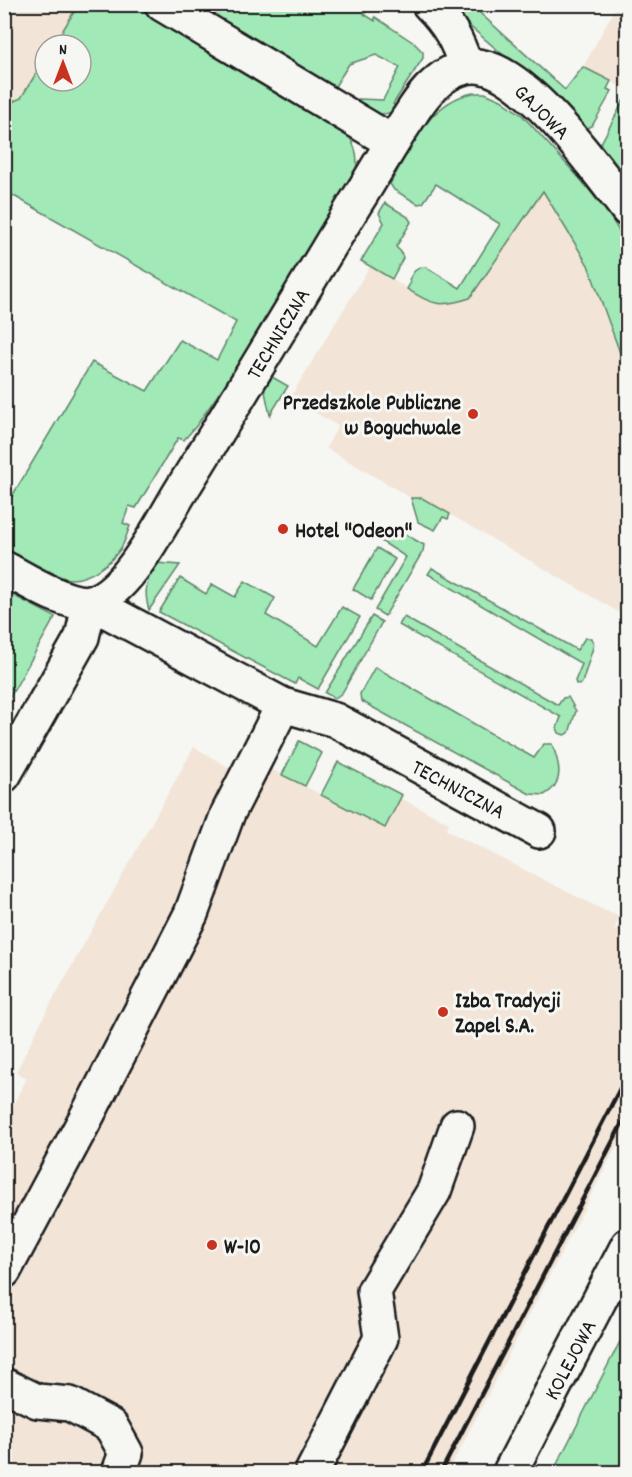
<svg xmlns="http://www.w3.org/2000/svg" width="632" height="1477" font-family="Dekko,sans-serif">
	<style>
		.built { fill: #f2e5d7 }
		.green { fill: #a1e9b6; stroke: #5e8269; stroke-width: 1.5 }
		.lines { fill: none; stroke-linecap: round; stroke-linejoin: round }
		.minor-casing { stroke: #1c1c1c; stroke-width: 38 }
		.minor { stroke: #f6f6f2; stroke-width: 33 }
		.rail { stroke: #1c1c1c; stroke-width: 4.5 }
		.poi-dot { fill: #c8321e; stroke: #f6f6f2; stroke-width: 2 }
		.labels { text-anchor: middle; stroke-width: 6; stroke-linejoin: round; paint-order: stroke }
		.street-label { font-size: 22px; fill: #1c1c1c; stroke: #f6f6f2 }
		.poi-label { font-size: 22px; font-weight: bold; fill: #1c1c1c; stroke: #f6f6f2; text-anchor: start }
	</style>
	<rect width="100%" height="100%" fill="#f6f6f2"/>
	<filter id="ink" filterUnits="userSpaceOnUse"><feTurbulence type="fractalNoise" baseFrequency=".0167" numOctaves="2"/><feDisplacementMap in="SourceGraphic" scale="12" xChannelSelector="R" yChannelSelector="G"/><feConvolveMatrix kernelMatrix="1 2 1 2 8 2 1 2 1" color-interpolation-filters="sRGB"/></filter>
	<g filter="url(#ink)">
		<g class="built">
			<path d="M4,5H78L54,45H45V59L21,98L5,106Z"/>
			<path d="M617,5H627V90L583,67Z"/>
			<path d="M543,191L588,265L627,372V617L422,498H411L326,448L338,426L290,398L370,266L431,303L470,299Z"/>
			<path d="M194,747L235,771L246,756L384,827L400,798L449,823L446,830L595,906L620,917L613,931L627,920V1126L448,1472H5L4,1122L27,1078L16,1072L45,1014Z"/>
		</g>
		<g class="green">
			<path d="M78,5H133L346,130C357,149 359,157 355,179L269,321L197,425L184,440L178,438L136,508L129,506L123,523L130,526C127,533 125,542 121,548C111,563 90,579 71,579C63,579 56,575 49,571L44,578L5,557V508L92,362L147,391L180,340L217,360L236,322L5,191L4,106L21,98L45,59V81H81V45H54Z"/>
			<path d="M176,5H354L366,12L364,14L375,21V17L414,43L423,52V58L393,104L399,108C384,119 370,113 354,107L358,99L383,100L400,67L376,55L349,64L329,96Z"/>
			<path d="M445,5H471L565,90L583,67L611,81L607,89L612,91L592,126L584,129L530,78Z"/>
			<path d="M473,93H485L501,100L522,115L581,180L608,213L627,244V372L588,265L543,191L470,298C439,308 434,305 407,289L411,282L409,280C413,272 416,267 426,267L460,288L500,224L436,184L423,203L418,204L394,190L390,184C411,148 428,102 473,93Z"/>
			<path d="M627,94V189L599,147Z"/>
			<path d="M385,203L408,217L411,222L396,247L401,252L403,258L392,279L361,261L384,223L379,213Z"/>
			<path d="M265,373L288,386L270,415L262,378Z"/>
			<path d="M411,498H422L450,514L448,519L443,517L435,530L418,522Z"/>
			<path d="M394,528L424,545L423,551L385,616L375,610L406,557L381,541L388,530Z"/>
			<path d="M377,548L395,559L371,600L353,589Z"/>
			<path d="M156,563L180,565L149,610C143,591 147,579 156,563Z"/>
			<path d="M432,568L577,650L585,638H591L594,644L582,683L579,685L576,684L575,681L582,664L428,574Z"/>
			<path d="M180,578L206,594L212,584L235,597L245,581L275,598L266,615L318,646L342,607L360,617L318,689L298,678L295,684L159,612Z"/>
			<path d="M5,591L55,617L5,706Z"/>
			<path d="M372,616L382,622L342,693L335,698L325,693Z"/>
			<path d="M404,617L558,705L563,698L568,697L576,711L569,733L564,735L559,733L557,728L561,717L399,625Z"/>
			<path d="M375,667L534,758L544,744H552C559,762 566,783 544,795L530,794L361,701L360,694Z"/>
			<path d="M299,741L322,753L305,786L282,775Z"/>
			<path d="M338,762L402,795L385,828L321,795Z"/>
			<path d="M627,1328V1472H553Z"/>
		</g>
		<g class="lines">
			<g class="minor-casing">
				<g id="minor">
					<path d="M162,4L392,142"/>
					<path d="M429,4C449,24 457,40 466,66"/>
					<path d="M4,568C25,579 68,607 91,602C126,594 161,524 179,494C239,398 297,300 355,204C373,176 389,147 407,120C415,108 423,94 434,85C446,73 465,63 483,67C531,77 597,170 628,210"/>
					<path d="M90,602L283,705L335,720L539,831"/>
					<path d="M4,775L82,637L90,602"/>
					<path d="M4,1271L88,1114L191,914L228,813L283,705"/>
					<path d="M4,1385L37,1401L70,1404L111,1426L126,1453L119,1472"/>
					<path d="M312,1472L381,1338L374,1291L434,1191L457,1126"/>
					<path d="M510,1472L628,1245"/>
				</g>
			</g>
			<use href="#minor" class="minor"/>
			<g class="rail">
				<path d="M422,1472L628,1073"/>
				<path d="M441,1472L628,1112"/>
			</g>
		</g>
	</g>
	<g class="poi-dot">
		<circle cx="473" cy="414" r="6"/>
		<circle cx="283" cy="529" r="6"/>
		<circle cx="443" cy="1012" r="6"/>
		<circle cx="212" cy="1245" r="6"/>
	</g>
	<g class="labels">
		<g class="street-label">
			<text transform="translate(543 111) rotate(45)" y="8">GAJOWA</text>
			<text transform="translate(277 333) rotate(-59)" y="8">TECHNICZNA</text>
			<text transform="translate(459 788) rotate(28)" y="8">TECHNICZNA</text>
			<text transform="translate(569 1359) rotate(-62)" y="8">KOLEJOWA</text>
		</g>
		<g class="poi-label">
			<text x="461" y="409" text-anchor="end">Przedszkole Publiczne<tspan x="461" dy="25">w Boguchwale</tspan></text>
			<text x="295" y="537">Hotel "Odeon"</text>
			<text x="455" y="1007">Izba Tradycji<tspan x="455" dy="25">Zapel S.A.</tspan></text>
			<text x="224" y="1253">W-10</text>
		</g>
	</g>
	<rect width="632" height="1477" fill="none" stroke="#f6f6f2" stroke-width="24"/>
	<rect x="12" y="12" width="608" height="1453" fill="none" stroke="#1c1c1c" stroke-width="2" filter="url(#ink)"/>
	<g transform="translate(63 63)"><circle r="28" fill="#f6f6f2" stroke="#9f9f9c" stroke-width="1.5"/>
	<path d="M0-4.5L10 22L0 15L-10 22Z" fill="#c8321e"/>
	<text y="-9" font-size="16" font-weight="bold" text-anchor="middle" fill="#1c1c1c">N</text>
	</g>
</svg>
